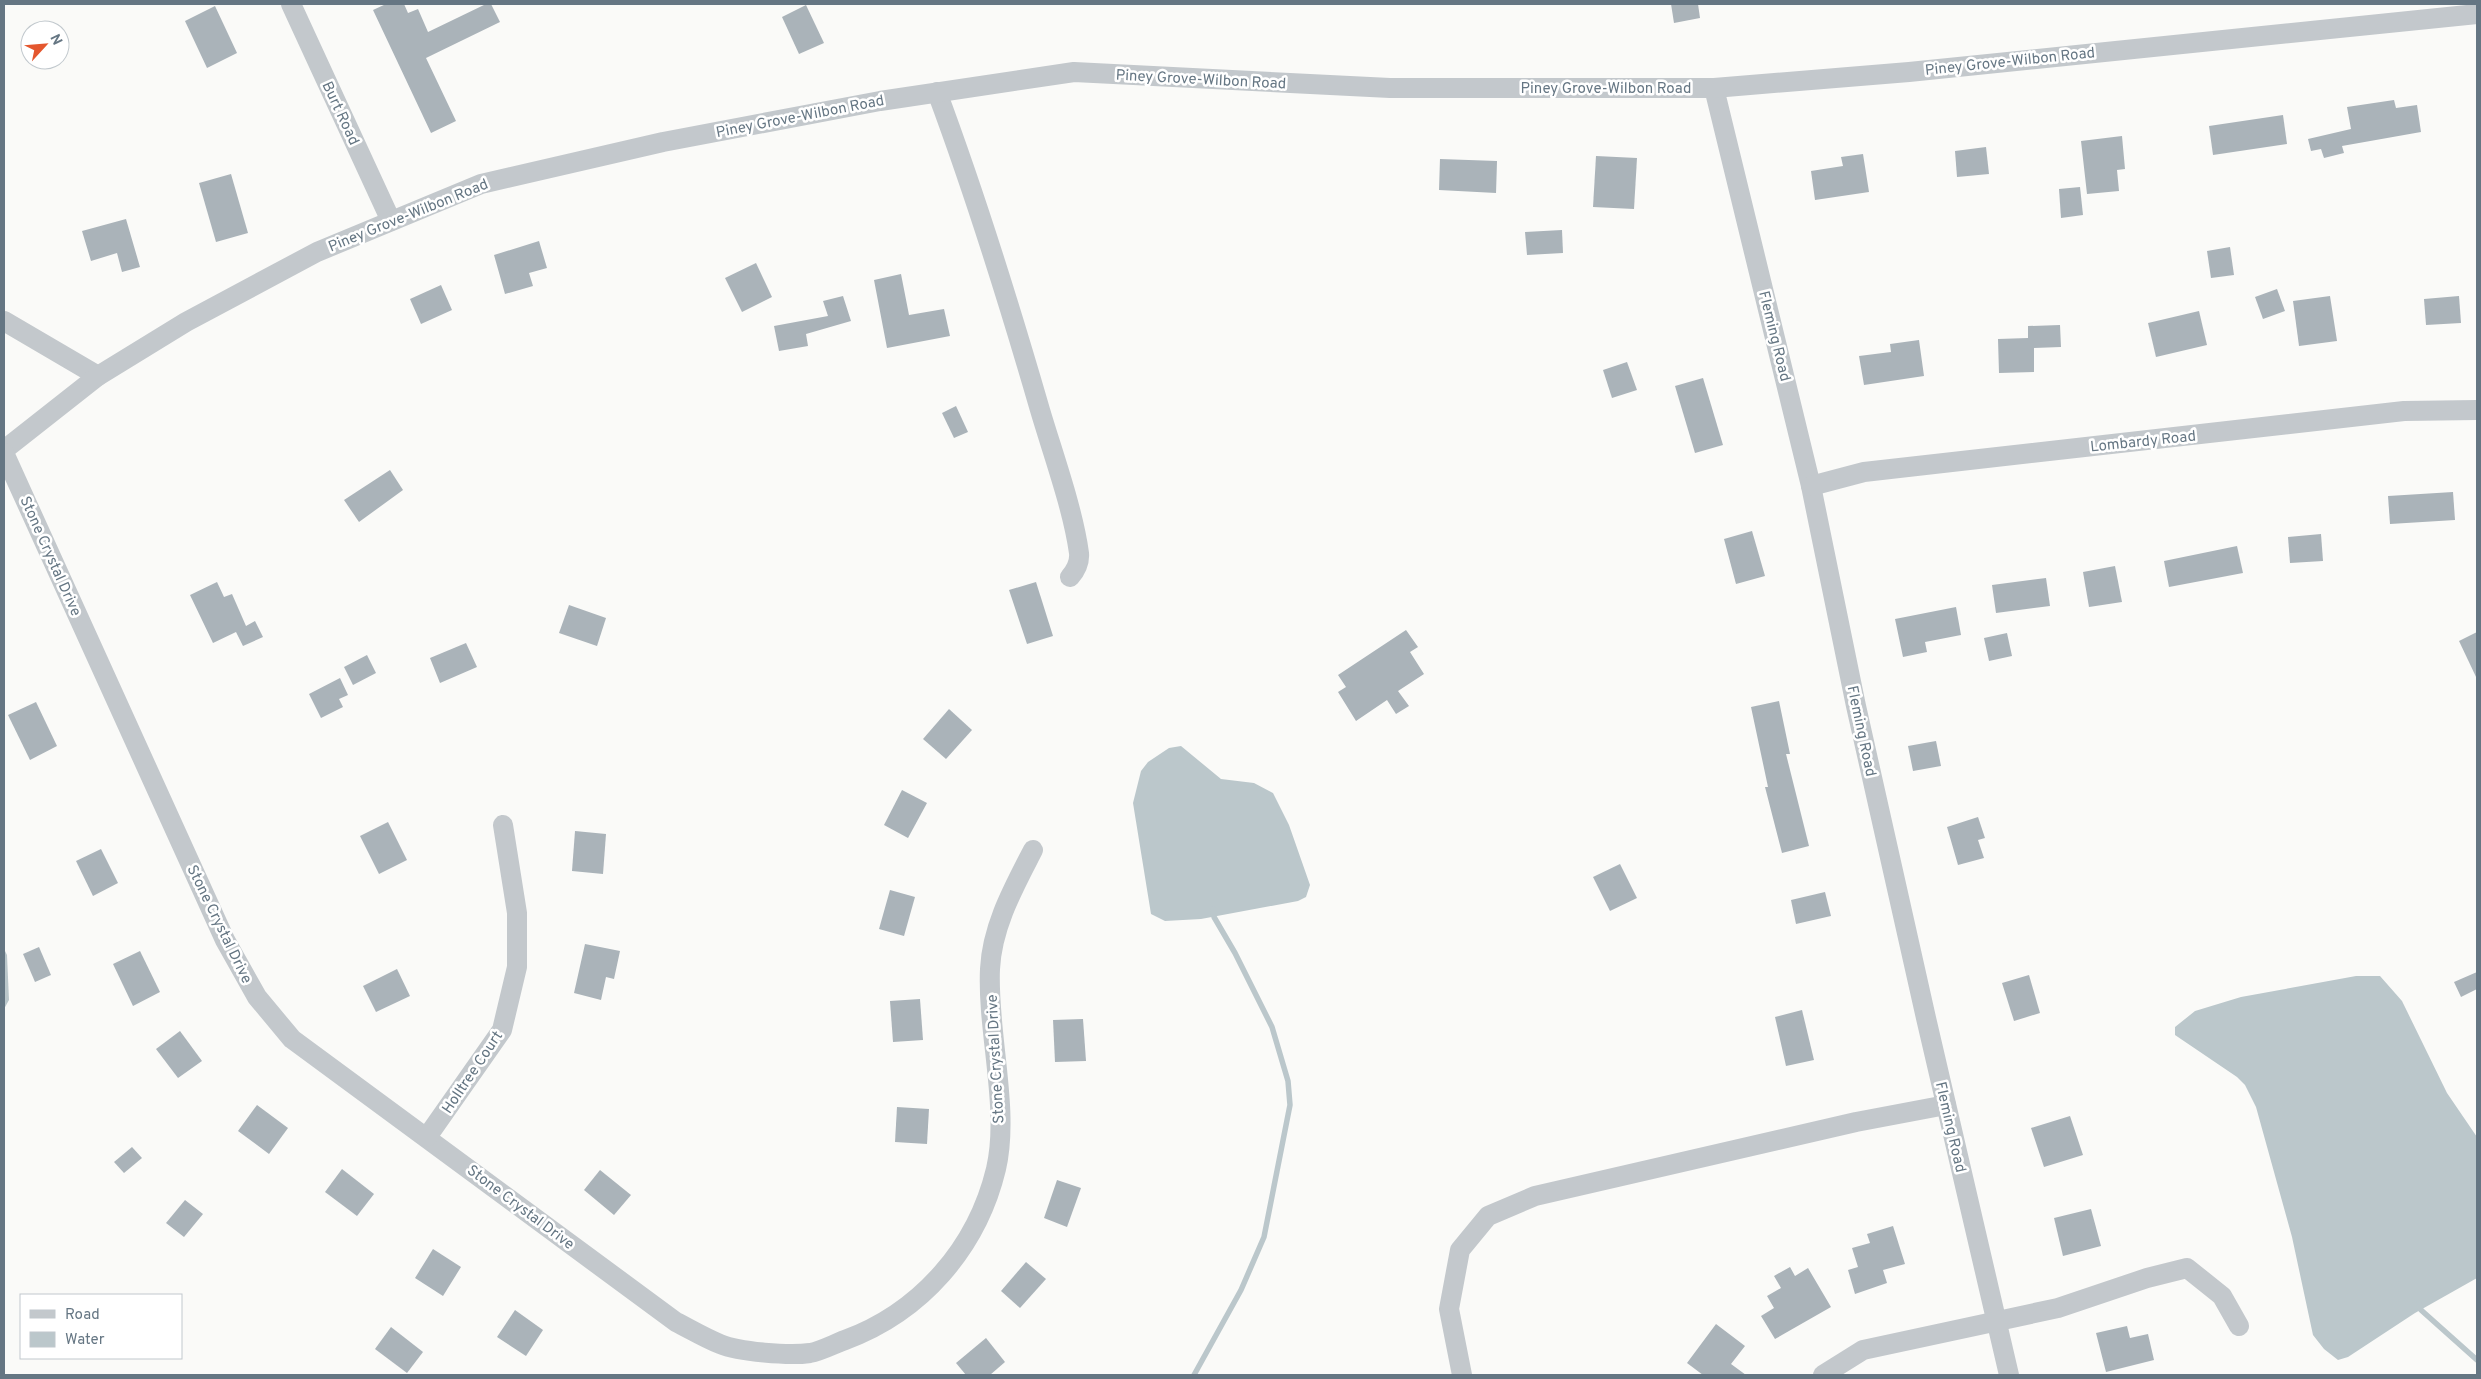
<svg xmlns="http://www.w3.org/2000/svg" width="2481" height="1379" font-family="Overpass,sans-serif">
	<style>
		.water { fill: #bbc7cb }
		.lines { fill: none; stroke-linecap: round; stroke-linejoin: round }
		.stream { stroke: #bbc7cb; stroke-width: 5.5 }
		.building { fill: #aab3b9 }
		.minor { stroke: #c3c8cc; stroke-width: 20 }
		.labels { text-anchor: middle; stroke-width: 5; stroke-linejoin: round; paint-order: stroke }
		.street-label { font-size: 15px; fill: #657683; stroke: #fff }
	</style>
	<rect width="100%" height="100%" fill="#fafaf8"/>
	<g class="water">
		<path d="M1181,746L1221,779L1254,783L1273,793L1289,825L1310,885L1306,897L1298,901L1201,919L1165,921L1151,914L1133,803L1141,771L1148,762L1169,748Z"/>
		<path d="M4,949L7,955L9,1000L4,1009Z"/>
		<path d="M2356,976H2380L2402,1001L2447,1093L2477,1137V1278L2415,1313L2348,1357L2338,1360L2324,1349L2313,1335L2292,1237L2256,1107L2245,1085L2237,1077L2175,1035V1027L2195,1011L2241,997Z"/>
	</g>
	<g class="lines">
		<g class="stream">
			<path d="M2419,1303L2421,1310L2477,1360"/>
			<path d="M1194,1375L1241,1290L1264,1237L1290,1105L1288,1081L1272,1027L1235,953L1214,917L1213,909"/>
		</g>
	</g>
	<g class="building">
		<path d="M386,4H404L408,13L418,9L428,32L486,4H491L500,22L426,58L456,121L431,133L373,10Z"/>
		<path d="M1671,4H1698L1700,18L1674,23Z"/>
		<path d="M806,5L824,43L799,54L782,17Z"/>
		<path d="M215,6L237,53L207,68L185,21Z"/>
		<path d="M2394,100L2396,108L2417,105L2421,132L2342,146L2344,153L2324,158L2321,149L2311,151L2308,139L2351,129L2347,107Z"/>
		<path d="M2283,115L2287,144L2213,155L2209,126Z"/>
		<path d="M2122,136L2125,169L2117,170L2119,191L2087,194L2081,141Z"/>
		<path d="M1986,147L1989,174L1957,177L1955,151Z"/>
		<path d="M1863,154L1869,192L1815,200L1811,171L1843,166L1841,157Z"/>
		<path d="M1596,156L1637,158L1634,209L1593,207Z"/>
		<path d="M1440,159L1497,161L1496,193L1439,190Z"/>
		<path d="M231,174L248,233L216,242L199,183Z"/>
		<path d="M2080,187L2083,215L2061,218L2059,189Z"/>
		<path d="M126,219L140,267L122,272L117,253L91,261L82,231Z"/>
		<path d="M1562,230L1563,253L1527,255L1525,232Z"/>
		<path d="M539,241L547,268L529,273L533,286L505,294L494,255Z"/>
		<path d="M2230,247L2234,275L2211,278L2207,251Z"/>
		<path d="M756,263L772,297L742,312L725,278Z"/>
		<path d="M901,274L909,315L944,309L950,336L887,348L874,280Z"/>
		<path d="M441,285L452,310L421,324L410,299Z"/>
		<path d="M2277,289L2285,311L2263,319L2255,297Z"/>
		<path d="M843,296L851,321L806,334L808,346L779,351L774,326L828,316L823,301Z"/>
		<path d="M2330,296L2337,341L2299,346L2293,301Z"/>
		<path d="M2459,296L2461,323L2426,325L2424,299Z"/>
		<path d="M2199,311L2207,345L2156,357L2148,323Z"/>
		<path d="M2060,325L2061,347L2034,348V372L1999,373L1998,339L2028,338V326Z"/>
		<path d="M1919,340L1924,376L1864,385L1859,356L1891,352L1890,344Z"/>
		<path d="M1627,362L1637,390L1612,398L1603,370Z"/>
		<path d="M1703,378L1723,445L1695,453L1675,386Z"/>
		<path d="M956,406L968,432L954,438L942,413Z"/>
		<path d="M390,470L403,490L359,522L344,500Z"/>
		<path d="M2453,492L2455,520L2390,524L2388,496Z"/>
		<path d="M1752,531L1765,576L1736,584L1724,539Z"/>
		<path d="M2321,534L2323,561L2290,563L2288,537Z"/>
		<path d="M2237,546L2243,573L2169,587L2164,561Z"/>
		<path d="M2115,566L2122,602L2089,607L2083,572Z"/>
		<path d="M2046,578L2050,606L1996,613L1992,585Z"/>
		<path d="M217,582L224,597L232,594L246,626L255,621L263,637L243,646L236,632L213,643L190,595Z"/>
		<path d="M1036,582L1053,636L1027,644L1009,590Z"/>
		<path d="M569,605L606,618L597,646L559,633Z"/>
		<path d="M1956,607L1961,635L1925,642L1927,652L1903,657L1895,619Z"/>
		<path d="M1406,630L1418,647L1410,652L1424,674L1398,691L1409,706L1396,714L1387,700L1356,721L1338,692L1346,687L1338,675Z"/>
		<path d="M2477,632V679L2459,641Z"/>
		<path d="M2007,633L2012,656L1989,661L1984,638Z"/>
		<path d="M466,643L477,667L440,683L430,658Z"/>
		<path d="M367,655L376,673L353,685L344,667Z"/>
		<path d="M340,678L348,695L339,699L343,707L321,718L309,694Z"/>
		<path d="M1779,701L1790,754H1786L1809,846L1782,853L1765,787H1768L1751,707Z"/>
		<path d="M36,702L57,746L30,760L8,715Z"/>
		<path d="M949,709L972,730L946,759L923,739Z"/>
		<path d="M1936,741L1941,766L1913,771L1908,746Z"/>
		<path d="M902,790L927,803L908,838L884,825Z"/>
		<path d="M1978,817L1985,838L1978,840L1984,858L1958,865L1947,827Z"/>
		<path d="M388,822L407,860L379,874L360,836Z"/>
		<path d="M575,831L606,834L603,874L572,871Z"/>
		<path d="M101,849L118,883L93,896L76,861Z"/>
		<path d="M1620,864L1637,898L1610,911L1593,877Z"/>
		<path d="M890,890L915,897L904,936L879,929Z"/>
		<path d="M1825,892L1831,916L1796,924L1791,900Z"/>
		<path d="M585,944L620,951L614,979L606,977L601,1000L574,993Z"/>
		<path d="M39,947L51,975L35,982L23,954Z"/>
		<path d="M140,951L160,992L133,1006L113,964Z"/>
		<path d="M397,969L410,996L376,1012L363,986Z"/>
		<path d="M2477,972V989L2461,997L2454,982Z"/>
		<path d="M2029,975L2040,1013L2014,1021L2002,983Z"/>
		<path d="M920,999L923,1040L893,1042L890,1001Z"/>
		<path d="M1802,1010L1814,1060L1786,1066L1775,1017Z"/>
		<path d="M1083,1019L1086,1061L1055,1062L1053,1020Z"/>
		<path d="M180,1031L202,1061L178,1078L156,1049Z"/>
		<path d="M257,1105L288,1128L269,1154L238,1131Z"/>
		<path d="M897,1107L929,1109L927,1144L895,1142Z"/>
		<path d="M2070,1116L2083,1155L2044,1167L2031,1128Z"/>
		<path d="M132,1147L142,1158L124,1173L114,1162Z"/>
		<path d="M342,1169L374,1194L357,1216L325,1192Z"/>
		<path d="M600,1170L631,1195L614,1215L584,1190Z"/>
		<path d="M1057,1180L1081,1188L1067,1227L1044,1218Z"/>
		<path d="M185,1200L203,1214L184,1237L166,1223Z"/>
		<path d="M2091,1209L2101,1246L2063,1256L2054,1218Z"/>
		<path d="M1893,1226L1905,1264L1883,1270L1887,1283L1855,1294L1848,1270L1858,1267L1852,1248L1870,1243L1867,1234Z"/>
		<path d="M433,1249L461,1267L443,1296L415,1278Z"/>
		<path d="M1026,1262L1046,1279L1020,1308L1001,1291Z"/>
		<path d="M1790,1267L1795,1276L1808,1268L1831,1307L1775,1339L1761,1316L1774,1308L1767,1296L1781,1288L1774,1276Z"/>
		<path d="M515,1310L543,1330L526,1356L497,1337Z"/>
		<path d="M1716,1324L1745,1346L1731,1364L1746,1375H1703L1687,1363Z"/>
		<path d="M2127,1326L2130,1338L2148,1334L2154,1360L2106,1372L2096,1333Z"/>
		<path d="M391,1327L423,1352L407,1373L375,1349Z"/>
		<path d="M986,1338L1005,1362L990,1375H966L956,1363Z"/>
	</g>
	<g class="lines">
		<g class="minor">
			<path d="M291,4L391,221"/>
			<path d="M1714,88L1811,486L1856,706L1926,1018L2009,1375"/>
			<path d="M937,92C976,197 1009,303 1040,410C1053,454 1073,509 1079,553C1080,563 1076,570 1070,577"/>
			<path d="M4,321L98,376"/>
			<path d="M4,450L98,376L186,322L317,252L481,184L663,142L880,101L1074,72L1390,88H1714L1909,72L2477,14"/>
			<path d="M4,453L225,940L257,997L292,1039L676,1322C690,1329 705,1338 720,1344C739,1352 789,1356 810,1353C821,1351 834,1344 845,1340C921,1312 977,1248 996,1169C1010,1109 987,1032 990,969C992,926 1014,887 1033,850"/>
			<path d="M1811,486L1864,472L2404,411L2477,410"/>
			<path d="M427,1137L502,1030L517,967V913L503,825"/>
			<path d="M1462,1375L1449,1309L1460,1250L1488,1216L1535,1196L1856,1122L1946,1105"/>
			<path d="M1823,1375L1863,1350L2058,1308L2147,1278L2187,1268L2222,1296L2239,1326"/>
		</g>
	</g>
	<g class="labels">
		<g class="street-label">
			<text transform="translate(2010 61) rotate(-6)" y="5">Piney Grove-Wilbon Road</text>
			<text transform="translate(1201 79) rotate(3)" y="5">Piney Grove-Wilbon Road</text>
			<text x="1606" y="93">Piney Grove-Wilbon Road</text>
			<text transform="translate(341 113) rotate(65)" y="5">Burt Road</text>
			<text transform="translate(800 116) rotate(-11)" y="5">Piney Grove-Wilbon Road</text>
			<text transform="translate(408 215) rotate(-22)" y="5">Piney Grove-Wilbon Road</text>
			<text transform="translate(1775 336) rotate(76)" y="5">Fleming Road</text>
			<text transform="translate(2143 441) rotate(-6)" y="5">Lombardy Road</text>
			<text transform="translate(51 556) rotate(66)" y="5">Stone Crystal Drive</text>
			<text transform="translate(1862 731) rotate(78)" y="5">Fleming Road</text>
			<text transform="translate(220 924) rotate(64)" y="5">Stone Crystal Drive</text>
			<text transform="translate(995 1059) rotate(-93)" y="5">Stone Crystal Drive</text>
			<text transform="translate(472 1072) rotate(-56)" y="5">Holltree Court</text>
			<text transform="translate(1951 1127) rotate(77)" y="5">Fleming Road</text>
			<text transform="translate(521 1207) rotate(37)" y="5">Stone Crystal Drive</text>
		</g>
	</g>
	<rect width="2481" height="1379" fill="none" stroke="#657683" stroke-width="10"/>
	<rect x="20" y="1294" width="162" height="65" fill="#ffffff" stroke="#c1c8cd"/>
	<rect x="30" y="1310" width="25" height="8" fill="#c3c8cc" stroke="#c1c8cd"/>
	<text x="65" y="1319" font-size="15" fill="#657683">Road</text>
	<rect x="30" y="1332" width="25" height="15" fill="#bbc7cb" stroke="#c1c8cd"/>
	<text x="65" y="1344" font-size="15" fill="#657683">Water</text>
	<g transform="translate(45 45) rotate(64)"><circle r="24" fill="#ffffff" stroke="#c1c8cd"/>
	<path d="M0-4L9 19L0 12L-9 19Z" fill="#e4572e"/>
	<text y="-8" font-size="14" font-weight="bold" text-anchor="middle" fill="#657683">N</text>
	</g>
</svg>
